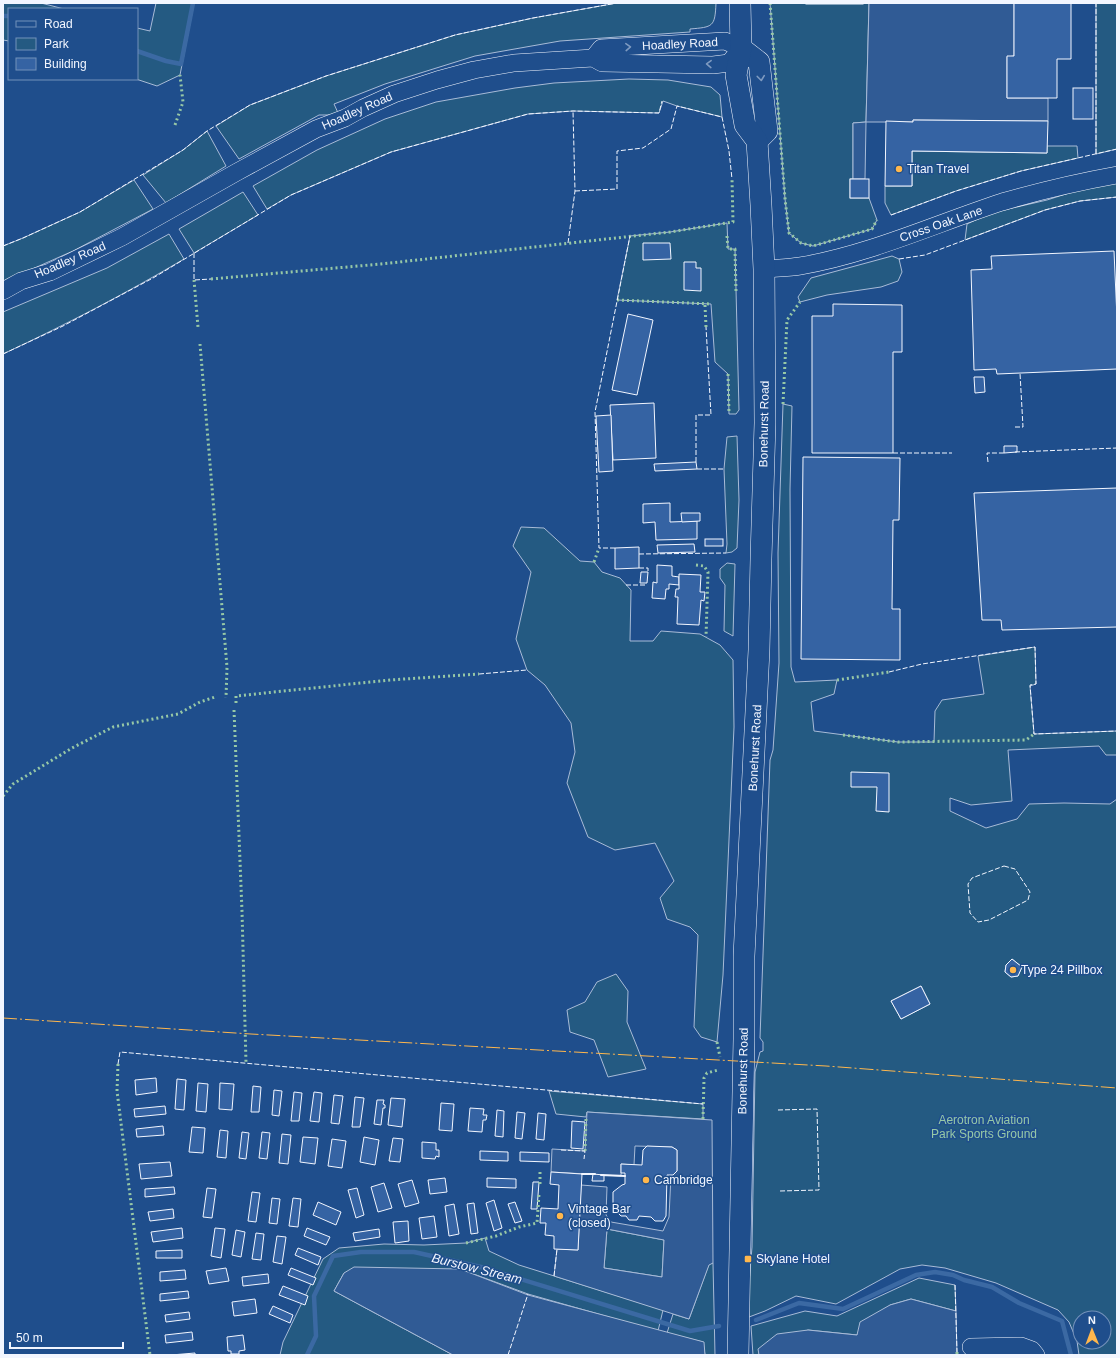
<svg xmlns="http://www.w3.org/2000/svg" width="1120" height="1358" font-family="Helvetica,sans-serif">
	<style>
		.green { fill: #245a82; stroke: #a8bbd7; fill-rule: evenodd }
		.parking { fill: #305b95; stroke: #a8bbd7; fill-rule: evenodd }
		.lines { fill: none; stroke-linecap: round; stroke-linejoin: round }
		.stream { stroke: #3b69a3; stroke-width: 4.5 }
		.building { fill: #3563a3; stroke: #f2f6ff }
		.minor-casing { stroke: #f2f6ff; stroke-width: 18 }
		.major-casing { stroke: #f2f6ff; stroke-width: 22 }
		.minor { stroke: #1f4e8c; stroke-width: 17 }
		.major { stroke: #1f4e8c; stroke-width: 21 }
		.hedge { stroke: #97c8a6; stroke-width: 3; stroke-dasharray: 2 3; stroke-linecap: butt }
		.fence { stroke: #f2f6ff; stroke-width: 1; stroke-dasharray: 5 2; stroke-linecap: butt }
		.wall { stroke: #f2f6ff; stroke-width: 2 }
		.power { stroke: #ffb74d; stroke-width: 1; stroke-dasharray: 14 3 2 3; stroke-linecap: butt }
		.oneway { stroke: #7e9ac0 }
		.poi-dot { fill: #ffb74d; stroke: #1f4e8c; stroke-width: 1.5 }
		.labels { text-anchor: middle; stroke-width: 3; stroke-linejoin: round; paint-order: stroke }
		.street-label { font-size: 12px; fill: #f2f6ff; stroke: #1f4e8c }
		.poi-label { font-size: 12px; fill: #f2f6ff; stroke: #1f4e8c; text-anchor: start }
		.park-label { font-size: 12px; fill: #97c8a6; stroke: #1f4e8c }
		.water-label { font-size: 13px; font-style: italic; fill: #f2f6ff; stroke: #1f4e8c }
	</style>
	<rect width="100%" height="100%" fill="#1f4e8c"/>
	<g class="green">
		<path d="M3,3H41L64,9H9V41L3,40Z"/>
		<path d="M156,3H194L180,75L157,86L136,79L137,28L150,31Z"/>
		<path d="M617,3H716C715,27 713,27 690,29V32L560,41L475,56L385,84L334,104L339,115H319L239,159L216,126L250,105L326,76L455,35L533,18Z"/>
		<path d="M770,3H869L866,122L853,123V179H850V198H869L877,220L872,229L813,246L801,243L789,233L785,199Z"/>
		<path d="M1096,3H1117V149L1096,154Z"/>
		<path d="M629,79L668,80L711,87L720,95L722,117L677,106L663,101L659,113L573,111L528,114L391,152L291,195L267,209L253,186L317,150L385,119L436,102L515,88L554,83Z"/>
		<path d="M207,131L226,166L166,203L143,175L183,150Z"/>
		<path d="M1047,146H1077L1078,158L1021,171L956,191L891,215L885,203V186H912V151L1047,153Z"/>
		<path d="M134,180L153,209L73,251L3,282V246L23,238L80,212Z"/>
		<path d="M1117,181V197L1080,201L1045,210L965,240L967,224L991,213L1047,200L1091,186Z"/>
		<path d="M243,192L258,215L194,253L179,229Z"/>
		<path d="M727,223L728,249H735L739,410L736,414H729L728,374L715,362L711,304L617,300L630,236L670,232Z"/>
		<path d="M169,234L184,259C125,294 65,325 3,354V312L107,268Z"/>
		<path d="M892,256L899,259L902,272L898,281L881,287L827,295L800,302L798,297L811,278Z"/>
		<path d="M783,404L792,406L790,489L791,667L795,682L837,680L834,694L811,702L814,731L898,742H934L935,711L942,700L984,694L978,656L1035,647L1036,684L1030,686L1034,734L1117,731V755H1106L1099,746L1008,750L1012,801L971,805L950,798V811L986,828L1017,819L1029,804L1064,803L1110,804L1117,799V1355H1079L1077,1341L1069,1322L1058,1310L996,1283L945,1268L922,1265L900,1269L836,1304L796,1296L765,1311L749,1317L748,1295L752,1247L755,1072L760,1052L763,1051V1042L760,1038L770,760L773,750L779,663L778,553ZM1012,959L1022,967L1018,976L1011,977L1005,972L1006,965ZM921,986L930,1004L901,1019L891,1001ZM1080,1318H1104V1342H1080Z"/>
		<path d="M737,436L739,500L737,548L732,552L726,553L727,544L724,469L727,437Z"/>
		<path d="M521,527L544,528L580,561L594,562L602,572L620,578L631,590L630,641H653L661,631L700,634L720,645L733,660L734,727L723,975L717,1042L701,1037L694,1027L698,935L690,927L667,919L660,898L674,881L655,843L615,850L588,837L567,783L575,752L571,723L545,685L527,670L516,639L531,572L513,546Z"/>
		<path d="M727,563L735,564L733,636L724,631L725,585L720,578V569Z"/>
		<path d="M616,974L628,991L627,1022L646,1069L608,1077L594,1040L570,1032L567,1010L585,1002L597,982Z"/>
		<path d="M549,1091L703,1104V1119L587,1112L586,1117L556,1114Z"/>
		<path d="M607,1229L664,1240L662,1277L604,1268Z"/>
		<path d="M485,1238L489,1251L519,1265L663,1310L658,1331L528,1294L460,1269L344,1273L334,1291L453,1355H280L283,1342L323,1259L339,1248L384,1244L424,1245L466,1243Z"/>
		<path d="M713,1263L715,1355H705L703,1342L667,1333L673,1314L689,1319L709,1264Z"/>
		<path d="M919,1278L955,1285L956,1311L911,1299L890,1305L857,1335L808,1330L759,1349V1355H753L751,1326L805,1311L837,1316Z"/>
	</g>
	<g class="parking">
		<path d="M869,3H1014V56L1007,57V98H1048V121L913,120V122H866L865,179H853V123L866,122Z"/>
		<path d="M587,1112L712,1120L713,1263L709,1265L689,1319L554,1276L557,1249L578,1250L581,1185L607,1187L606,1215L611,1222L663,1231L669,1217L671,1175H673L677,1171V1150L672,1147L635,1146L634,1165L621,1164V1176L551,1172L552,1149L585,1151ZM607,1229L664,1240L662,1277L604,1268Z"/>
		<path d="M354,1267L460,1269L528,1295L704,1342L705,1355H453L334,1291L344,1273Z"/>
		<path d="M911,1299L956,1311L957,1355H759L758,1349L777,1334L808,1330L857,1335L860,1322L890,1305Z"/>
	</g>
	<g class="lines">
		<g class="stream">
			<path d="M3,16H9"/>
			<path d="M137,51L166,61L181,64L193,3"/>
			<path d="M756,1320L799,1303L843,1309L916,1275L935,1272L953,1275L964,1280L992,1287L1019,1303L1062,1321L1071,1355"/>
			<path d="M307,1355L316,1336L314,1296L333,1256L361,1252H414L481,1267L690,1331L719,1326"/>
		</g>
	</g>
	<g class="building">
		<rect x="806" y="3" width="57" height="1"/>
		<path d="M1014,3H1071V59H1057V98H1007V56H1014Z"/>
		<rect x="1073" y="88" width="20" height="31"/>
		<path d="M913,120L1048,121L1047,153L912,151V186H885L886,121L913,122Z"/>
		<rect x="850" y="179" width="19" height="19"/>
		<path d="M643,243H670L671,259L643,260Z"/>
		<path d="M1114,251L1117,318V369L997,374L996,369L974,370L971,270L992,269L991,256Z"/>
		<path d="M684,262H696V268H701V291L684,290Z"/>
		<path d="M833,304L902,305V352H893V453H812V316H833Z"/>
		<path d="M628,314L653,320L637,395L612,390Z"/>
		<path d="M974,377H984L985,392L975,393Z"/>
		<path d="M654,403L656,458L613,460L610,405Z"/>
		<path d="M611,415L613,471L599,472L596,416Z"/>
		<path d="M1004,446H1017V452L1004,453Z"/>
		<path d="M803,457L900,458L899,520H893L892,609H900V660L801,659Z"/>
		<path d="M696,462L697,469L655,471L654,464Z"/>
		<path d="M1117,488V627L1002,630L1001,620H982L974,493Z"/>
		<path d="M670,503V522L697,521V539L656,540L655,522L643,523V504Z"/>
		<path d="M681,513H700V521L682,522Z"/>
		<rect x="705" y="539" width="18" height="7"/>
		<path d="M694,544L695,552L658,553L657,545Z"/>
		<path d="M639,547V568L615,569V548Z"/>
		<path d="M657,565L672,566V576L679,577V585L669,584V589H666L665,599L652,598L653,582L657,583Z"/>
		<path d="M641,572H648L647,583H640Z"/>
		<path d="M679,574L701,575L700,592H705L704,601L701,600L699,625L677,624L678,597H675L676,589H679Z"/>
		<path d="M851,772L889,773V812L876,811L877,787H851Z"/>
		<path d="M1012,959L1022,967L1018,976L1011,977L1005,972L1006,965Z"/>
		<path d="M921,986L930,1004L901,1019L891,1001Z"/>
		<path d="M156,1078L157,1092L136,1095L135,1080Z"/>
		<path d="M177,1079L186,1080L184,1110L175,1109Z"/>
		<path d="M198,1083L208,1084L206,1112L196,1111Z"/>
		<path d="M220,1083L234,1084L232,1110L219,1109Z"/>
		<path d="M253,1086L261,1087L259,1112H251Z"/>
		<path d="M274,1090L282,1091L279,1116L272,1115Z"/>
		<path d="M294,1092L302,1093L299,1121H291Z"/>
		<path d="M314,1092L322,1093L319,1122L310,1121Z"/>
		<path d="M334,1095L343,1096L339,1124L331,1123Z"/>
		<path d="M355,1097L364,1098L360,1127H352Z"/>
		<path d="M391,1098L405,1099L402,1127L388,1125Z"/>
		<path d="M377,1100H384L383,1104L385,1105V1108H383L381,1125L374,1124Z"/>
		<path d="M441,1103L454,1104L452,1131L439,1130Z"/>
		<path d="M165,1106L166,1114L135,1117L134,1109Z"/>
		<path d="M470,1108L484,1109L483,1115H487L486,1120H483L482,1132L468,1131Z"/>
		<path d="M497,1110L504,1111L503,1137L495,1136Z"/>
		<path d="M517,1112L525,1113L522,1139L515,1138Z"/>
		<path d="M538,1113L546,1114L544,1140L536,1139Z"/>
		<path d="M572,1121L585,1122L583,1149L571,1148Z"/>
		<path d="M163,1126L164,1135L137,1137L136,1129Z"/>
		<path d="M192,1127L205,1128L203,1153L189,1152Z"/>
		<path d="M220,1130L228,1131L226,1158L217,1157Z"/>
		<path d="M242,1132L249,1133L246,1159L239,1158Z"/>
		<path d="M262,1132L270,1133L267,1159L259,1158Z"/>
		<path d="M282,1134L291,1135L288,1164L279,1163Z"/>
		<path d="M303,1137L318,1138L315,1164L300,1162Z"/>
		<path d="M364,1137L379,1140L375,1165L360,1162Z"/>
		<path d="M393,1138L403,1139L400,1162L389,1161Z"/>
		<path d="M332,1139L346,1141L342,1168L328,1166Z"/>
		<path d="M422,1142L436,1143V1150H439V1157L436,1156L435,1159L422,1158Z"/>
		<path d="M647,1146L672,1147L677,1150V1171L673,1175H667L666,1216L663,1221H655L651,1217L639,1216L637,1220H629L626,1216H621L613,1208V1192L622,1185L625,1184V1173H621V1164L642,1165L643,1150Z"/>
		<path d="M480,1151L508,1152V1161L480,1160Z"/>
		<path d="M520,1152L549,1153V1162L520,1161Z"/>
		<path d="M170,1162L172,1176L141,1179L139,1164Z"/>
		<path d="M551,1172L582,1174L578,1250L554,1249V1236L545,1235L546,1223H540L541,1208L558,1209L559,1185L550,1184Z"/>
		<path d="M593,1174L604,1175V1181H592Z"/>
		<path d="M445,1178L447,1192L430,1194L428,1180Z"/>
		<path d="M487,1178L516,1179V1188L487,1187Z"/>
		<path d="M412,1180L419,1203L405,1207L398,1184Z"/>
		<path d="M533,1182H539L537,1209H531Z"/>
		<path d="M384,1183L392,1208L378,1212L371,1187Z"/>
		<path d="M174,1187L175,1194L145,1197V1189Z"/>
		<path d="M207,1188L216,1189L212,1218L203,1217Z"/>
		<path d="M357,1188L364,1215L356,1218L348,1190Z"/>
		<path d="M252,1192L260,1193L256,1222L248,1221Z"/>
		<path d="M272,1198L280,1199L277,1224L269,1223Z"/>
		<path d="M293,1198L301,1199L298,1227L289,1226Z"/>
		<path d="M494,1200L502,1228L494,1231L486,1203Z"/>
		<path d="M318,1202L341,1212L336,1225L313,1215Z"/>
		<path d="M515,1202L522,1221L515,1223L508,1204Z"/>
		<path d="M474,1203L478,1233L471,1234L467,1204Z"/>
		<path d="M454,1204L459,1234L449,1236L445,1206Z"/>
		<path d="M173,1209L174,1218L150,1221L148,1212Z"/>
		<path d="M434,1216L437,1237L422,1239L419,1218Z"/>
		<path d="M408,1221L409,1241L395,1243L393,1222Z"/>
		<path d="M182,1228L183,1238L153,1242L151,1232Z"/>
		<path d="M215,1228L225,1229L221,1258L211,1256Z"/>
		<path d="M307,1228L330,1237L326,1245L304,1236Z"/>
		<path d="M379,1229L380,1237L355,1241L353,1233Z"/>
		<path d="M236,1230L245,1232L241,1257L232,1255Z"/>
		<path d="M256,1233L264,1234L261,1260L252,1259Z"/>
		<path d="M277,1236L286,1237L282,1264L273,1262Z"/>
		<path d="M298,1248L321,1257L318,1265L295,1255Z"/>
		<path d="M182,1250V1258H156V1251Z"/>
		<path d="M226,1268L229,1281L209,1284L206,1271Z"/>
		<path d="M291,1268L316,1278L313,1285L288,1275Z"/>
		<path d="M185,1270L186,1279L160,1281V1272Z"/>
		<path d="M268,1274L269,1283L243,1286L242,1277Z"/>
		<path d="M283,1286L308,1296L305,1305L279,1295Z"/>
		<path d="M188,1291L189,1298L160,1301V1294Z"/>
		<path d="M255,1299L257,1313L234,1316L232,1302Z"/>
		<path d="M273,1306L293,1315L290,1323L269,1314Z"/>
		<path d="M189,1312L190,1319L166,1322L165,1315Z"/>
		<path d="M192,1332L193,1340L166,1343L165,1335Z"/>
		<path d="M243,1335L245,1350L239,1351V1354H231V1351H228L227,1337Z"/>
		<path d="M195,1353V1355H171Z"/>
	</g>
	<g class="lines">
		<g class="minor-casing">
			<g id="minor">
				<path d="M764,269C776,268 788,268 800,266C870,254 935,224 1002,202C1040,191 1078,182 1117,175"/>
				<path d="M3,291L21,281L50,272L122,237L237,172L316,129L345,118L363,108L394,94L437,80L474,70L514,63L593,58L601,48L725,41L741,48L729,63L713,65L602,63L593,58"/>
				<path d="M971,1347L1021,1346L1032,1350L1036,1355"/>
			</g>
		</g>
		<g class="major-casing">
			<g id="major">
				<path d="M741,48L759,62L767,131L757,141"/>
				<path d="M738,1355L744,1039V956L759,650L761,559L765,423L764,269L761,205L757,141L745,125L736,75L741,48L740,3"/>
			</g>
		</g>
		<use href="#minor" class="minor"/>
		<use href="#major" class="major"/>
		<g class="hedge">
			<path d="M770,3L785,199L789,233L801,243L813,246L872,229L877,220"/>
			<path d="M175,125L183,102L180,75"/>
			<path d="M727,236L728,249H735L736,291"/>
			<path d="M211,279L381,264L670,232L733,222L732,179"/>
			<path d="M194,280L198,327"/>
			<path d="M617,300L711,304"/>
			<path d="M705,305L706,327"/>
			<path d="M200,344L227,667L226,698"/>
			<path d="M728,374L729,414"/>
			<path d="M783,404L787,320L800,302"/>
			<path d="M594,562L599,548"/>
			<path d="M696,565L704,566L708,572L706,637"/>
			<path d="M837,680L889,672"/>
			<path d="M236,703V696L390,680L479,674"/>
			<path d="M234,710L242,911L246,1063"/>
			<path d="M843,735L898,742L1026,740L1034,734"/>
			<path d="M3,796L13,784L72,748L113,727L178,714L200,702L215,697"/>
			<path d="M717,1042L720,1057"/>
			<path d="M118,1064L117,1091L150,1355"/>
			<path d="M703,1119L704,1078L707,1073L718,1070"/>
			<path d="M585,1151L586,1117"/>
			<path d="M540,1184V1172"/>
			<path d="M466,1243L496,1236L519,1227L537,1223L539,1194"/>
			<path d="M957,1352V1355"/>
		</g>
		<g class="fence">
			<path d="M1096,154V3"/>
			<path d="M575,191L617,189V151L643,148L671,129L677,106L722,117L729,151L732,179"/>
			<path d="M891,215L956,191L1021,171L1117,149"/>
			<path d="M568,243L575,191L573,111"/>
			<path d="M3,246L23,238L80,212L183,150L207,131L250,105L326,76L455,35L533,18L617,3"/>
			<path d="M194,253V280L211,279"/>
			<path d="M899,259L925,255L1045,210L1080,201L1117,197"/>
			<path d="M3,354L63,326L153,278L291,195L391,152L528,114L573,111L659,113L662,101"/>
			<path d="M1015,427H1023L1020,373"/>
			<path d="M1015,452L1117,448"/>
			<path d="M893,453H952"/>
			<path d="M696,462V415H711L706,327"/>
			<path d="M988,462L987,453H1005"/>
			<path d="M697,469H724"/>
			<path d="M615,548H599L595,412L630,236"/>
			<path d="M639,554L726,553"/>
			<path d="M639,568H648V572"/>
			<path d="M626,585H645"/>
			<path d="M889,672L922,664L1035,647L1036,684L1030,685L1034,734L1117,731"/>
			<path d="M479,674L527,670"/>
			<path d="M1004,866L1015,869L1030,892L1028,900L989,920L978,922L970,913L968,884L972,878Z"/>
			<path d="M118,1064L120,1052L703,1104"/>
			<path d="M778,1110L817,1109L819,1190L780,1191"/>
			<path d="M561,1150L585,1151L584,1159"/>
			<path d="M554,1276L557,1249"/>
			<path d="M955,1285L957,1352"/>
			<path d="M508,1355L528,1294"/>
		</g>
		<g class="wall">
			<path d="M582,1174H595"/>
			<path d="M601,1175L625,1176"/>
		</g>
		<path class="power" d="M3,1018L251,1034L826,1066L1117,1088"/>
	</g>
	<defs><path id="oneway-chevron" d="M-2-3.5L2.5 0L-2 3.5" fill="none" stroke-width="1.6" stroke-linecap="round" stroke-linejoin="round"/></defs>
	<g class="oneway">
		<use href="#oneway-chevron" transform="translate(628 47) rotate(-3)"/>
		<use href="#oneway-chevron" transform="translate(709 64) rotate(-178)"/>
		<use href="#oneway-chevron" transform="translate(761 78) rotate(83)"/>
	</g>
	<g class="poi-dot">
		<circle cx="899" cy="169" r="4"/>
		<circle cx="1013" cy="970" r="4"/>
		<circle cx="646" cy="1180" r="4"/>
		<circle cx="560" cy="1216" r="4"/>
		<rect x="744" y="1255" width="8" height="8" rx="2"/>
	</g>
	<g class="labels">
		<g class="street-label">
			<text transform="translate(680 44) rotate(-3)" y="4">Hoadley Road</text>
			<text transform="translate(357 111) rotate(-24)" y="4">Hoadley Road</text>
			<text transform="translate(941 224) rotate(-19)" y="4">Cross Oak Lane</text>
			<text transform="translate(70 260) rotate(-23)" y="4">Hoadley Road</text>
			<text transform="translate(764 424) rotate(-89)" y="4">Bonehurst Road</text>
			<text transform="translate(755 748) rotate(-87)" y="4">Bonehurst Road</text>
			<text transform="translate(743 1071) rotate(-89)" y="4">Bonehurst Road</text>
		</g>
		<g class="poi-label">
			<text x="907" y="173">Titan Travel</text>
			<text x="1021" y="974">Type 24 Pillbox</text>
			<text x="654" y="1184">Cambridge</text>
			<text x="568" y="1213">Vintage Bar<tspan x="568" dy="14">(closed)</tspan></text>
			<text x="756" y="1263">Skylane Hotel</text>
		</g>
		<g class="park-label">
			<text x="984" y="1124">Aerotron Aviation<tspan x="984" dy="14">Park Sports Ground</tspan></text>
		</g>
		<g class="water-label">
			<text transform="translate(477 1268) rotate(14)" y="5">Burstow Stream</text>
		</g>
	</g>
	<rect width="1120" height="1358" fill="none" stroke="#f2f6ff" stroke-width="8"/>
	<rect x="8" y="8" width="130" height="72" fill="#1f4e8c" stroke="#7391ba"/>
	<rect x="16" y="21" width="20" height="6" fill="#1f4e8c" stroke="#7391ba"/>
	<text x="44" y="28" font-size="12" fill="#f2f6ff">Road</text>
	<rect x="16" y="38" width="20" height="12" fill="#245a82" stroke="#7391ba"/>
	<text x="44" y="48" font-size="12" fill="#f2f6ff">Park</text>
	<rect x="16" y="58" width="20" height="12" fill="#3563a3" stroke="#7391ba"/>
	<text x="44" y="68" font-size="12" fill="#f2f6ff">Building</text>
	<g transform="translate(1092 1330) rotate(359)"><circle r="19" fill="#1f4e8c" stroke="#7391ba"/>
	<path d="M0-3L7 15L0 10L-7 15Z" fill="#ffb74d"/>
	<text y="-6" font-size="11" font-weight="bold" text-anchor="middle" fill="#f2f6ff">N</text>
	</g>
	<path d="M10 1342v6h113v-6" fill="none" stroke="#f2f6ff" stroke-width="2"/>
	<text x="16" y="1342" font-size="12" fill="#f2f6ff" stroke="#1f4e8c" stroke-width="3" paint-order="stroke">50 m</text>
</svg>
